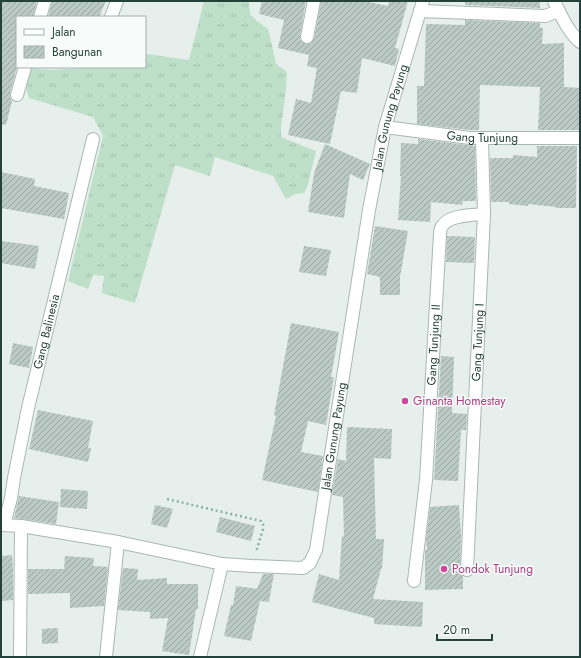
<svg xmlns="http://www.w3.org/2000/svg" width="581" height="658" font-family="Jost,sans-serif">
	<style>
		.grass { fill: url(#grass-tufts) }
		.building { fill: url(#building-hatch) }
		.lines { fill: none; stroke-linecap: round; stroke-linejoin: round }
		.minor-casing { stroke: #a8b8b2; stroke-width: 14 }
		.path { stroke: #86b3a5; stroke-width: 2.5; stroke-dasharray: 2 3; stroke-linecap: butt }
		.minor { stroke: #fff; stroke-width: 12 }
		.hotel-dot { fill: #d1479c; stroke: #f7fbf9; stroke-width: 1.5 }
		.labels { text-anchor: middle; stroke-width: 3; stroke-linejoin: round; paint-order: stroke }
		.street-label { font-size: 12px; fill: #24423a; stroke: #f7fbf9 }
		.hotel-label { font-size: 12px; fill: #b23c85; stroke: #f7fbf9; text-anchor: start }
	</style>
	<defs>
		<pattern id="grass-tufts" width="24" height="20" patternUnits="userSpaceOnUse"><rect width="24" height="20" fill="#bfe0c8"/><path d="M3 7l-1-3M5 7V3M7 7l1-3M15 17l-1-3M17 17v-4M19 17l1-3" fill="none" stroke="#a4c1ad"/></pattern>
		<pattern id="building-hatch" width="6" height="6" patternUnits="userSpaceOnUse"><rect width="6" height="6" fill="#bbcac4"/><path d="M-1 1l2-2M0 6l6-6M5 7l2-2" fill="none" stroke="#98a6a0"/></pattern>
	</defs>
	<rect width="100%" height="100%" fill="#e6efeb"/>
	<path class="grass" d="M204,1H249L250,14L257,21L268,29L272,45L276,64L287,72L286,89L281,127V137L316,151L308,185L304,193L295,194L286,199L273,176L215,157L210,176L175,165L135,303L102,293L104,276L93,275L88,289L68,281L103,136L93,117L29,98L26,88L31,68L50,70L83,68L84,67H145V50L146,54L189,60Z"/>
	<g class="building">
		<path d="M1,1H37L33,17H17V67L10,93V97L12,101L6,125L1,124Z"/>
		<path d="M52,1H106L99,17H48Z"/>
		<path d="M262,1H306L300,36V40L302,42L306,44H310L312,42L314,39L321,1H364L388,6L389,1H408L395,48L399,49L395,66L362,58L357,93L341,91L330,144L288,135L296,99L311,103L317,68L307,66L309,55L278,48L284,20L259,14Z"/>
		<path d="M465,1H540V8L465,5Z"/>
		<path d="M465,20L540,23V28H543L542,44L564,43V87L580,88V130H538L540,87L480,85L479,130H470L417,124V86H424L426,24L465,25Z"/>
		<path d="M418,139L475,146L476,201H463L462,205L431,202L430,222L398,220L401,176H400L401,143L418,144Z"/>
		<path d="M325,144L370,164L363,180L350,174L344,218L308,212L314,173Z"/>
		<path d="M537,146H577L576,208H556V207L528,204V206L509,204V202H491L490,158H513V155L537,157Z"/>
		<path d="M1,172L35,179L34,186L69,193L64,219L1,208Z"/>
		<path d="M375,226L408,231L400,277V295H380V277L367,274Z"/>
		<path d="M447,236L475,237L474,263L446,262Z"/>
		<path d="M1,241L39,246L35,269L1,263Z"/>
		<path d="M304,246L331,250L326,276L299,272Z"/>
		<path d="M291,323L339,332L331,377H334L326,425L308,421L301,452L323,456L318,492L262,480L276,416L274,415Z"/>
		<path d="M13,343L33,347L29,368L9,364Z"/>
		<path d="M441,356L454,357L452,413L467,414L466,430H461L458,481L434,480Z"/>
		<path d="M38,410L93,421L88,448H91L88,462L29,449Z"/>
		<path d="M347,427L392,429L391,459L374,458L376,539H384L382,569H381L373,599L423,602L422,627L374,624V618L312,602L319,574L339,580L342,536L344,537L343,497L332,495L338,459L346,461Z"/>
		<path d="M61,489L88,491L87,509L60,507Z"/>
		<path d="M19,496L59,502L56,524L22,519L14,518Z"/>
		<path d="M155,505L173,509L167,528L151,524Z"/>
		<path d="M459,505L461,535L460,570L461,574L463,576V589L425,590V550H427L426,540L430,507Z"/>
		<path d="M220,517L255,526L251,541L216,532Z"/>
		<path d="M12,555L13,569V600L1,601V556Z"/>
		<path d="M65,556L94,558L93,566L108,567L104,606L70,608V593L28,594V569H64Z"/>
		<path d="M123,568L138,569L137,580L167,578V584H198V609H196L189,655L162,651L168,618L150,619V612L118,610Z"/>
		<path d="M263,574H274L269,602L260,601L251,641L224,636L231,605H233L236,586L257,589Z"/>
		<path d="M58,628V643L42,644V629Z"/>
	</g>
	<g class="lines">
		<g class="minor-casing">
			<g id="minor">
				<path d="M554,1C561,15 568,32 580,42"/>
				<path d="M420,11L545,16L559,11"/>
				<path d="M40,17L45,1"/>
				<path d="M111,17L117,1"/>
				<path d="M307,37L314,1"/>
				<path d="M17,95L25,67"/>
				<path id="s1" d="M385,127L470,138H580"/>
				<path id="s2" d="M1,525L21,526L118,542L222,564L252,566L303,568L310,563L316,550L369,210L385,127L423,1"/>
				<path id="s3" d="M4,525L11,498L14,478L28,408L93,139"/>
				<path id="s4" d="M467,570L484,214L482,139"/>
				<path id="s5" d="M414,581L426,480L440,234C440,231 441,227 443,225C450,215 472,215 484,214"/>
				<path d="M20,657L21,526"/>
				<path d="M106,657L118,542"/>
				<path d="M200,657L222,564"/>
			</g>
		</g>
		<path class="path" d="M167,499L261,521L263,524V529L256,552"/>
		<use href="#minor" class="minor"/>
	</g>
	<g class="hotel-dot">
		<circle cx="405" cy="401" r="4"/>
		<circle cx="444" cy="569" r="4"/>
	</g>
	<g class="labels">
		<g class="street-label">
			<text dy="4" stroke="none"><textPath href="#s2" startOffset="768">Jalan Gunung Payung</textPath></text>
			<text dy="4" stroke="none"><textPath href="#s1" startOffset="98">Gang Tunjung</textPath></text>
			<text dy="4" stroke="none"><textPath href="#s3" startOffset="198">Gang Balinesia</textPath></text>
			<text dy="4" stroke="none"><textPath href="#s4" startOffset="228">Gang Tunjung I</textPath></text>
			<text dy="4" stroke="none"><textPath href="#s5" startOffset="237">Gang Tunjung II</textPath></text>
			<text dy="4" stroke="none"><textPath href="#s2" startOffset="444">Jalan Gunung Payung</textPath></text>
		</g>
		<g class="hotel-label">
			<text x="413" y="405">Ginanta Homestay</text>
			<text x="452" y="573">Pondok Tunjung</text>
		</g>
	</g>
	<rect width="581" height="658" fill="none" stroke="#24423a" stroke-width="4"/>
	<rect x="16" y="16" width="130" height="52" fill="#f7fbf9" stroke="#a3b1ad"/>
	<rect x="24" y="29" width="20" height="6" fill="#ffffff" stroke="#a3b1ad"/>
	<text x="52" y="36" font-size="12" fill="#24423a">Jalan</text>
	<rect x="24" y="46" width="20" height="12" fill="url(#building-hatch)" stroke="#a3b1ad"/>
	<text x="52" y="56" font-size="12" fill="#24423a">Bangunan</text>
	<path d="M437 634v6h55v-6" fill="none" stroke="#24423a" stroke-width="2"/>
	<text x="443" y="634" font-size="12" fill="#24423a" stroke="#f7fbf9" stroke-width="3" paint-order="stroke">20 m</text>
</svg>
